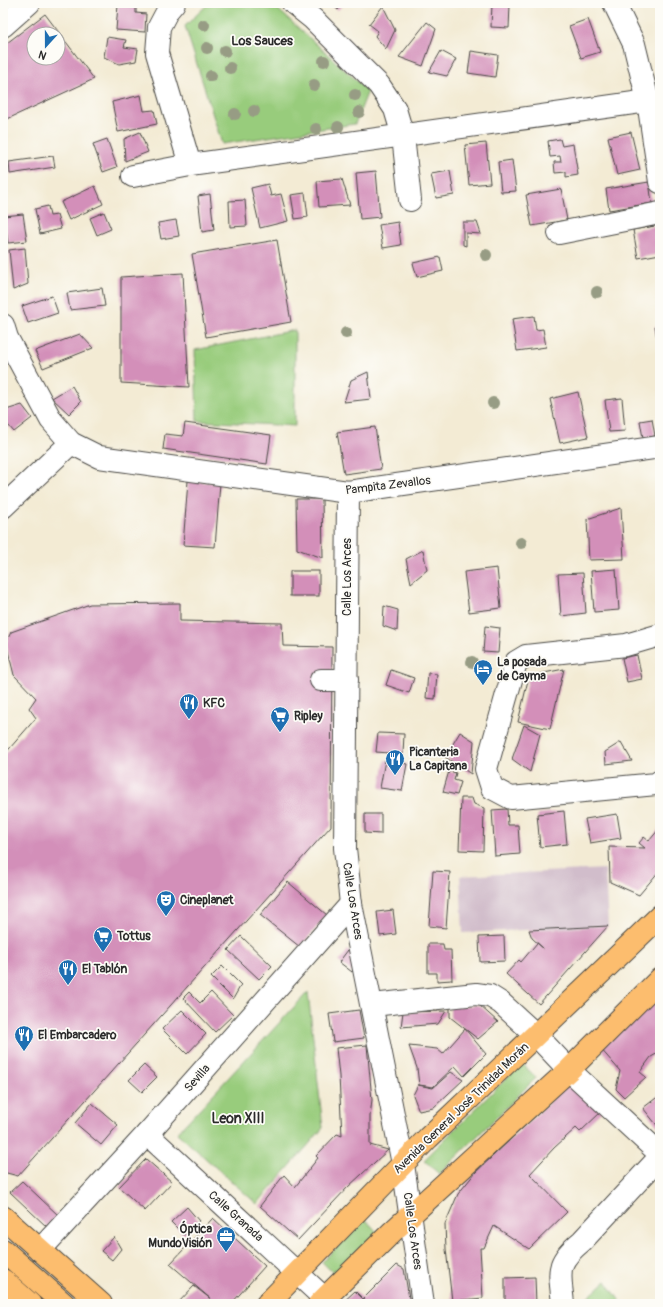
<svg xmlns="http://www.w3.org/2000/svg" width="663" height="1307" font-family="Pangolin,sans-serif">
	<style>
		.industrial { fill: #d1bdcb }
		.green { fill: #98cc7c; stroke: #627c54 }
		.building { fill: #d38fb9; fill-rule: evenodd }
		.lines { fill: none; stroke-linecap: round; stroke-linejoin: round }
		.minor-casing { stroke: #494844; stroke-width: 24 }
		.major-casing { stroke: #494844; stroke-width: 24 }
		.minor { stroke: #fff; stroke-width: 22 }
		.major { stroke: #fcbd6e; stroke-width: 22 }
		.tree { fill: #979c84 }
		.labels { text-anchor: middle; stroke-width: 3.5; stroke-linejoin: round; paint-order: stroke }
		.street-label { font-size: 12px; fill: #2b2b2b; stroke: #fdfcf7 }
		.poi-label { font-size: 12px; font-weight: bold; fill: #2b2b2b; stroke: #fdfcf7; text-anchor: start }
		.neighbourhood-label { font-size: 13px; font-weight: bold; fill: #2b2b2b; stroke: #fdfcf7 }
		.quarter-label { font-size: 14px; font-weight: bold; fill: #2b2b2b; stroke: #fdfcf7 }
	</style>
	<rect width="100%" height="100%" fill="#fdfcf7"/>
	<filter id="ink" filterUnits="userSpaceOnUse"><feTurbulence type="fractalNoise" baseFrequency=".025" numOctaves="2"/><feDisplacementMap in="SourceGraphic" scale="8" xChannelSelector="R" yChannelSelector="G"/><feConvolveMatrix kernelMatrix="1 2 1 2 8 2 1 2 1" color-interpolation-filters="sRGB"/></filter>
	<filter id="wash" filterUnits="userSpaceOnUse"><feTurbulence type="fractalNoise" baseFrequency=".012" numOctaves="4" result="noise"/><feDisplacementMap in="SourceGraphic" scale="16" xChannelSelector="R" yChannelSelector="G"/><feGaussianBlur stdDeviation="0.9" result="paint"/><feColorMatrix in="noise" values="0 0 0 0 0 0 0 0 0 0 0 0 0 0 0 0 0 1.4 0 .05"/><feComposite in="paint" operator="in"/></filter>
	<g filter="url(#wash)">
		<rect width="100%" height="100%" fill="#f3ebd4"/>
		<path class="industrial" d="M605,869L608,926L463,933L460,876Z"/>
		<g class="green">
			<path d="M209,3H271L368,91L355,124L222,144L185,26Z"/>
			<path d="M295,330V426L197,421L195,350Z"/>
			<path d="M308,992L323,1128L257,1204L177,1133Z"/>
			<path d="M522,1063L536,1078L439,1174L424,1160Z"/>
			<path d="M365,1219L378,1233L335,1275L322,1262Z"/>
			<path d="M606,1281L622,1304H584L583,1302Z"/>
		</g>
		<g id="blocks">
			<g class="building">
				<path d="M7,3H11L18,10L3,25V7Z"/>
				<path d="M330,3H344L338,10Z"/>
				<path d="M492,4L510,5L509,28L491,27Z"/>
				<path d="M118,5L136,6V13L146,14L145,32L116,30Z"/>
				<path d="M383,6L395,30L386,49L375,36L378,31L369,24Z"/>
				<path d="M45,14L94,79L3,121V46ZM34,34H58V58H34Z"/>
				<path d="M588,19L600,52L581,58L569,26Z"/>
				<path d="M427,22L436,29L423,66L399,57Z"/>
				<path d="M107,37L126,40L124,47L138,49L136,61L119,64L104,57Z"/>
				<path d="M441,51L456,59L447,76L429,72Z"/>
				<path d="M471,51L498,55L495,77L468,73Z"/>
				<path d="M141,95L144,111L154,110L157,124L118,132L112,102Z"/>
				<path d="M140,132L148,152L125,161L124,139Z"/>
				<path d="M631,132L640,170L617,175L608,137Z"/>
				<path d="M107,139L117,167L103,172L93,144Z"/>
				<path d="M560,139L562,146L573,144L578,175L566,177V172L555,173L554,162H561L560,156L550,157L548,141Z"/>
				<path d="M486,143L490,183L469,185L465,145Z"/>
				<path d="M53,156L55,167L10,174L9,162Z"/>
				<path d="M512,160L516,191L501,192L498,162Z"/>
				<path d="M376,171L380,217L360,219L356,173Z"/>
				<path d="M450,171L454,195L436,198L431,174Z"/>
				<path d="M342,179L350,205L319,207L317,181Z"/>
				<path d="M649,182L652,203L609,210L606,189Z"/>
				<path d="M268,184L271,196L281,194L288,221L260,228L251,188Z"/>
				<path d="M95,186L103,204L69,220L61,202Z"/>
				<path d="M561,189L567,220L532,226L526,195Z"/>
				<path d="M305,193L308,217L295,219L291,195Z"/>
				<path d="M210,194L214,230L202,232L198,196Z"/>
				<path d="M245,200L247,226L230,227L229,201Z"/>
				<path d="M48,206L50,216L57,215L61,229L40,234L35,209Z"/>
				<path d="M104,212L111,229L97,235L90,218Z"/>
				<path d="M23,214L27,241L8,243L4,216Z"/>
				<path d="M176,220L179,236L161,239L158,223Z"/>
				<path d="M398,222L401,245L383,248L379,225Z"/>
				<path d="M463,222H477L481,234L466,233V246L463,245Z"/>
				<path d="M660,225V254L638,258L633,230Z"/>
				<path d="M277,240L291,322L206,337L192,254Z"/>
				<path d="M25,248L28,284L13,290L9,250Z"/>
				<path d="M440,257L443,271L417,277L413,263Z"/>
				<path d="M183,273L189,387L121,383V277Z"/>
				<path d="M102,288L105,306L70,310L67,293Z"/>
				<path d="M52,296L58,313L28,323L22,306Z"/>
				<path d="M534,316L536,330L543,329L546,347L517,351L512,319Z"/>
				<path d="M655,326H660V339L657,340Z"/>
				<path d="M80,334L93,348L43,368L35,351Z"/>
				<path d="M368,372L371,399L344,402L351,380Z"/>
				<path d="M72,386L81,402L69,414L52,398Z"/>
				<path d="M578,392L588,437L560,443L550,399Z"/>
				<path d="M622,398L625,431L609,432L605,400Z"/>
				<path d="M22,405L32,418L14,432L3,419V411Z"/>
				<path d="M652,419L655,436L643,438L640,421Z"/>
				<path d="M185,423L271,435L267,464L163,449L165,434L183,436Z"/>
				<path d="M375,427L381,469L344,474L337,432Z"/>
				<path d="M188,481L220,483L215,547L183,545Z"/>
				<path d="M296,499H322L323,558L297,549Z"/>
				<path d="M621,508L624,559L589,560L587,519Z"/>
				<path d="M423,550L427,570L411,583L406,559Z"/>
				<path d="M497,568L501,608L469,612L464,572Z"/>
				<path d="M616,569L619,610L594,612L591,571Z"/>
				<rect x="290" y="571" width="29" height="25"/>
				<path d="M583,573L586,613L561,616L558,574Z"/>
				<path d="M180,603V621L282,623L283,646L332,647L331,826L18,1176L3,1172V756L36,718L29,708L36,698L14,675L6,643L11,632L90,604Z"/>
				<path d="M384,606L398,610L397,631L383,626Z"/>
				<path d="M485,626L500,628L498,653L483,652Z"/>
				<path d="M637,655L642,679L627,682L622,658Z"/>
				<path d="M564,669L550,729L518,722L529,676Z"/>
				<path d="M391,670L414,678L409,693L386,685Z"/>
				<path d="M428,673L437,674L435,699L426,698Z"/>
				<path d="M524,725L540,734L530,772L512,759Z"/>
				<path d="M460,732L474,741L471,774L445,757Z"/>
				<path d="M378,733L404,734L403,754L376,752Z"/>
				<path d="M621,742L632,761L606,764L605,752Z"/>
				<path d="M385,760L407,764L402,791L380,788Z"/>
				<path d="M449,771L456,773L454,780L461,782L457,795L443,792Z"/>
				<path d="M461,798H472L474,804L484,808L483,851L459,850Z"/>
				<path d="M507,809L508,825H518L520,854L495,856L492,810Z"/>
				<path d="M564,811L567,844L540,847L537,814Z"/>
				<path d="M365,814H381V834L365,833Z"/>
				<path d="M617,814L621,838L590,843L585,819Z"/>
				<path d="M659,829L660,870L639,895L610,882L609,847L645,848L639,843L644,837L649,841Z"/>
				<path d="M433,871L450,872L446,928L429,926Z"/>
				<path d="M288,882L327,915L300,947L260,915Z"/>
				<path d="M393,910L396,934L380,936L377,912Z"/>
				<path d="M608,926L539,1004L506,974L519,960L521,962L537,943L544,949L532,938L529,930Z"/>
				<path d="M241,936L272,966L259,979L228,950Z"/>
				<path d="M504,936L505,961L480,962L479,937Z"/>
				<path d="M428,944H443L444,950H451L452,980L437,981V973H428Z"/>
				<path d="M348,950L361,959L352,972L339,962Z"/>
				<path d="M222,966L241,985L233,999L211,977Z"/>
				<path d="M189,992L200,1003L211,992L233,1015L215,1032L183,998Z"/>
				<path d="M649,997L660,1007V1052L651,1057L640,1072L646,1077L624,1097L616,1089L620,1071L600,1048Z"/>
				<path d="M479,1005L498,1022L478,1039L450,1017V1007Z"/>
				<path d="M182,1010L206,1034L187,1054L162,1029Z"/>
				<path d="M359,1010L364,1038L333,1042L329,1014Z"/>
				<path d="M446,1011L438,1024L401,1027L403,1012Z"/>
				<path d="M465,1029L486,1054L464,1076L455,1066L433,1087L419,1085L417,1068L409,1046L437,1049L443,1054Z"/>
				<path d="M367,1045L372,1100L370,1116V1145L388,1150L348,1187L298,1240L260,1206L284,1175L295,1187L318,1158L316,1156L337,1134L342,1136L339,1076L336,1048Z"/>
				<path d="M144,1065L157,1077L142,1092L129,1080Z"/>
				<path d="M451,1072L463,1080L433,1108L419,1111L413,1095L418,1085L433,1088Z"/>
				<path d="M569,1077L602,1111L580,1132L576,1128L554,1148L530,1174L567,1212L529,1249L494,1226L484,1248H480L483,1298L452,1301L446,1249L445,1224L458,1194L475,1173L550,1102Z"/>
				<path d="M660,1095V1129L643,1108Z"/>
				<path d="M92,1103L118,1125L101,1145L75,1123Z"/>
				<path d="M146,1159L172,1182L145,1211L119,1187Z"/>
				<path d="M22,1181L58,1215L47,1227L10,1192Z"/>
				<path d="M187,1207L199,1221L184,1235L171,1222Z"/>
				<path d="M213,1218L265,1266L231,1304H177L194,1286L212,1300L170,1264Z"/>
				<path d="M114,1237L121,1249L112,1260L101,1251Z"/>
				<path d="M397,1265L404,1269L410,1304H341L355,1291L363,1299Z"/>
				<path d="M535,1277L536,1304H505V1278Z"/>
			</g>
		</g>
	</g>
	<g filter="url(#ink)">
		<use href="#blocks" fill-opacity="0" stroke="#494844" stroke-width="1"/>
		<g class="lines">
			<g class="minor-casing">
				<g id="minor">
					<path d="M174,3L168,10L159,27L157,53L190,165"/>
					<path d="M293,3L313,19L379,85L395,109L403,136L410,200"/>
					<path d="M614,3L634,44L648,101L660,182"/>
					<path d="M3,26L29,3"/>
					<path d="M133,176L190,165L648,101"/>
					<path d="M559,233L660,213"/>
					<path d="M3,325L7,338L51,420L71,443L99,457L348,492L660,447"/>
					<path d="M348,492L345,848L351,904L403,1164L423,1304"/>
					<path d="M3,507L71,443"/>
					<path d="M660,635L626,645L526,656L516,662L486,769L492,788L511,798L656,784L660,781"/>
					<path d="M321,680H347"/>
					<path d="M372,1005L476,994L490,996L501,1003L536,1035L569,1070L660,1154"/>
					<path d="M147,1134L324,1298"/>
					<path d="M40,1250L147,1134L351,904"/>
					<path d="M563,1304C560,1271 554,1264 582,1241L660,1157"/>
				</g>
			</g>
			<g class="major-casing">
				<g id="major">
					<path d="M3,1217L101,1304"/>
					<path d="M3,1250L64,1304"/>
					<path d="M3,1280L30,1304"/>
					<path d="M3,1302L5,1304"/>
					<path d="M267,1304L428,1138L660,916"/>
					<path d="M319,1304L392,1232L569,1070L660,979"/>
				</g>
			</g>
			<use href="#minor" class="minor"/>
			<use href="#major" class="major"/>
		</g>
		<g class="tree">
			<circle cx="204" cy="25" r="6"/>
			<circle cx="207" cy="48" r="6"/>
			<circle cx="225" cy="51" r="6"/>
			<circle cx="324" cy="61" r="6"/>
			<circle cx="230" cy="68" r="6"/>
			<circle cx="211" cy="76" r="6"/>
			<circle cx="314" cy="85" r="6"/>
			<circle cx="355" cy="95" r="6"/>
			<circle cx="254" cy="111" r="6"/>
			<circle cx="359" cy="112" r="6"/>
			<circle cx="235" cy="114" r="6"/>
			<circle cx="338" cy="127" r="6"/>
			<circle cx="316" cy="129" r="6"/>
			<circle cx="486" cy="255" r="6"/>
			<circle cx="597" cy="292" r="6"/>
			<circle cx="346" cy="333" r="6"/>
			<circle cx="493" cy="403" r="6"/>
			<circle cx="521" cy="543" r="6"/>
			<circle cx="472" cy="662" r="6"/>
		</g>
	</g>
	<defs>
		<g id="hotel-pin" transform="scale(1)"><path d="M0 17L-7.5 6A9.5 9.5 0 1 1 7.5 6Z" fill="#1f6fb2" stroke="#fdfcf7"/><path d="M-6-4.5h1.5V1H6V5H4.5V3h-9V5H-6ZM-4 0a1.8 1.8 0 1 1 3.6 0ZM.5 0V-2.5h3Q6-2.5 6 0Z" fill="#fff"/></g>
		<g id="restaurant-pin" transform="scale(1)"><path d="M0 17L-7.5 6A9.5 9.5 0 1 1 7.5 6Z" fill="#1f6fb2" stroke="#fdfcf7"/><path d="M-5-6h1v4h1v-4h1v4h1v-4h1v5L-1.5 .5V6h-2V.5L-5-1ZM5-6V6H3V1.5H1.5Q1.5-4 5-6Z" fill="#fff"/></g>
		<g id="supermarket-pin" transform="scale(1)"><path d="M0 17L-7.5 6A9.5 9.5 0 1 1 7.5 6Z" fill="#1f6fb2" stroke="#fdfcf7"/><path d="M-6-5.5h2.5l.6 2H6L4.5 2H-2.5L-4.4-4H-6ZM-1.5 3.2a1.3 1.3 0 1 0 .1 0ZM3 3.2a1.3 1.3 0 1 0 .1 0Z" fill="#fff"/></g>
		<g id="theatre-pin" transform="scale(1)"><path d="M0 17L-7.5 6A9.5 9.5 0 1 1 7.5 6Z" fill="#1f6fb2" stroke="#fdfcf7"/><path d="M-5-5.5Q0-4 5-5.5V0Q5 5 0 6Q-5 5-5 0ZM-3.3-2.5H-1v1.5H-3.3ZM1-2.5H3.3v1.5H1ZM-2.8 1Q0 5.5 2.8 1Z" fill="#fff"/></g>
		<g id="office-pin" transform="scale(1)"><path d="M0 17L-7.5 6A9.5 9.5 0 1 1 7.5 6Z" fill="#1f6fb2" stroke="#fdfcf7"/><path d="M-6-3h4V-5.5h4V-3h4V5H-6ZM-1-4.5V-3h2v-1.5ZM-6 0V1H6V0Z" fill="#fff"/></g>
	</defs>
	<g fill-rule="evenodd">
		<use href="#hotel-pin" x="483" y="669"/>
		<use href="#restaurant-pin" x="189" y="703"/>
		<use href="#supermarket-pin" x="280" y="716"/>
		<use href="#restaurant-pin" x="395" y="759"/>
		<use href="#theatre-pin" x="166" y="900"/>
		<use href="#supermarket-pin" x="103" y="936"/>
		<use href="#restaurant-pin" x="68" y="969"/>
		<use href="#restaurant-pin" x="24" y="1035"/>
		<use href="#office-pin" x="226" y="1236"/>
	</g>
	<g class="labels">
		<g class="street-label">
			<text transform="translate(388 485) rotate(-7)" y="4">Pampita Zevallos</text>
			<text transform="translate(347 577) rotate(-90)" y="4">Calle Los Arces</text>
			<text transform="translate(353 901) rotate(81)" y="4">Calle Los Arces</text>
			<text transform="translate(197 1078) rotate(-49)" y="4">Sevilla</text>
			<text transform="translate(461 1108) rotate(-44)" y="4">Avenida General José Trinidad Morán</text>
			<text transform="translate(236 1216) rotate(42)" y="4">Calle Granada</text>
			<text transform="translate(413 1231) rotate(82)" y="4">Calle Los Arces</text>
		</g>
		<g class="poi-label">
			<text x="497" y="666">La posada<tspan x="497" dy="14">de Cayma</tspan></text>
			<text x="203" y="707">KFC</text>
			<text x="294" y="720">Ripley</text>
			<text x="409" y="756">Picanteria<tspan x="409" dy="14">La Capitana</tspan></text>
			<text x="180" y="904">Cineplanet</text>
			<text x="117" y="940">Tottus</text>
			<text x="82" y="973">El Tablón</text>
			<text x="38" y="1039">El Embarcadero</text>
			<text x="212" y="1233" text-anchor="end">Óptica<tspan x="212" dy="14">MundoVisión</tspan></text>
		</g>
		<g class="neighbourhood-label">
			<text x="262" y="45">Los Sauces</text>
		</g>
		<g class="quarter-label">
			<text x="238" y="1123">Leon XIII</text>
		</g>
	</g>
	<rect width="663" height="1307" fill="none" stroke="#fdfcf7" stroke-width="16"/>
	<g transform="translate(46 46) rotate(201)"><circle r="19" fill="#fdfcf7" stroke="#a9a8a5"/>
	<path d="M0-3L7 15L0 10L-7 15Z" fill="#1f6fb2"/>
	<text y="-6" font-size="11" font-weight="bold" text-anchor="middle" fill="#2b2b2b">N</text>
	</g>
</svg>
